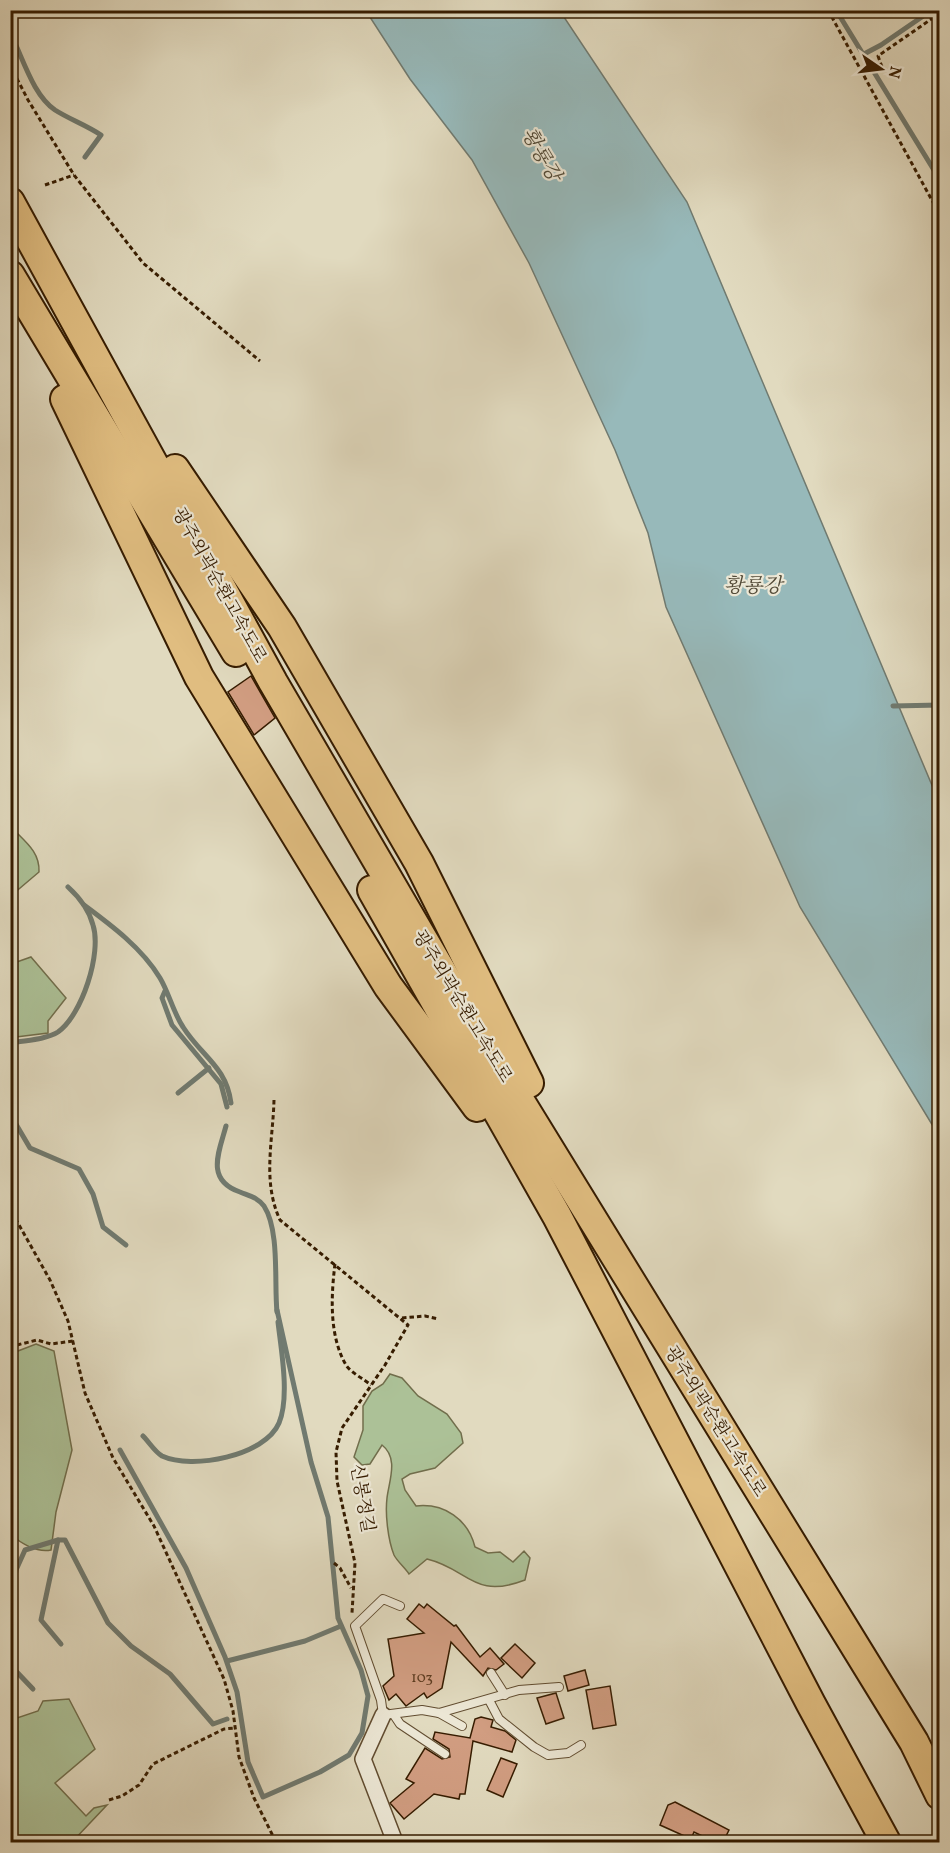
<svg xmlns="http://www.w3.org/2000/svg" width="950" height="1853" font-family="Vollkorn,'Noto Serif KR',serif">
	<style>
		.green { fill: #acc197; stroke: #716e4c; stroke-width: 1.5 }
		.water { fill: #97b9ba; stroke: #707a70; stroke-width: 1.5 }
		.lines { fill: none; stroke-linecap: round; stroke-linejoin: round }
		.stream { stroke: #707a70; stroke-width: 5 }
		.building { fill: #d19d81; stroke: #361c00; stroke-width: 1.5 }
		.service-casing { stroke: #614c30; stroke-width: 10 }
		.minor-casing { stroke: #614c30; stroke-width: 18 }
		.motorway-casing { stroke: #361c00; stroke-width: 32 }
		.path { stroke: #361c00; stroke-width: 3; stroke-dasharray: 4.5 3; stroke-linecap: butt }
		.service { stroke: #ece7d5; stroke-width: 8 }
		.minor { stroke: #ece7d5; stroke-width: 15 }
		.motorway { stroke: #e0bd80; stroke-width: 28 }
		.labels { text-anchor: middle; stroke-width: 4.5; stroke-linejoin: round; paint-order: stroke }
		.number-label { font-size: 15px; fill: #5d3c20 }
		.street-label { font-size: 18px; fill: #361c00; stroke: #ece7d5 }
		.water-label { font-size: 20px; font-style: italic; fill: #534b38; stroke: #ece7d5 }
	</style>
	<rect width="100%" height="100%" fill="#e1dabf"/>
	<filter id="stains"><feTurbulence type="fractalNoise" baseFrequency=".00333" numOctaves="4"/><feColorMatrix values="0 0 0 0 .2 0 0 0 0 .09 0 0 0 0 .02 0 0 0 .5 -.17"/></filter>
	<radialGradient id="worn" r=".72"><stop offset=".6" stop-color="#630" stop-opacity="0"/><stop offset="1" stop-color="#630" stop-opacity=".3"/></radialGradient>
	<g class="green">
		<path d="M14,830C27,843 40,853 39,872L13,894L10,891V833Z"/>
		<path d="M31,957L66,998L48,1021V1033L16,1037L11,1034V964Z"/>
		<path d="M36,1344L54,1351L72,1450L56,1512L51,1550C36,1553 22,1544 10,1534L11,1358L18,1351Z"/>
		<path d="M390,1374L402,1378L418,1396L447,1414L461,1433L463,1443L435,1468L410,1474L402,1479L405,1490L416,1506C444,1503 468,1519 475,1547L488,1553L500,1552L513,1562L524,1551L530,1558L525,1580C473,1600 469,1569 427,1559L409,1574C405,1568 397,1561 394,1555C388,1540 385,1514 387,1498C389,1481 399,1458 382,1445L370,1464L362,1465L354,1457L363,1430V1406L372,1391L383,1384Z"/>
		<path d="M69,1699L95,1749L55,1783L86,1816L94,1808L107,1805L72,1842H11L10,1775L14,1767H11V1720L38,1711L43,1701Z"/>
	</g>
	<path class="water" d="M366,11H560L687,202L939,802V1136L800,907L666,607L648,533L615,450L529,263L472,160L410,79Z"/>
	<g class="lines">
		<g class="stream">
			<path d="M836,10L940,180"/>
			<path d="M10,33C23,57 32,94 55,110C69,119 86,125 101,135L85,157"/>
			<path d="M864,54L881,45L932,10"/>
			<path d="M893,706L940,705"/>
			<path d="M84,905C111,925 142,948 160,978C169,993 173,1012 183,1027C202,1057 226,1066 231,1103"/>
			<path d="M165,991L162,998L172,1025L221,1084L227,1107"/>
			<path d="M10,1037L17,1042C30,1040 47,1039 58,1032C82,1015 102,953 93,925C89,910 79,897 68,887"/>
			<path d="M10,1082L15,1095L10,1110"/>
			<path d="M178,1093L209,1068"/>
			<path d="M10,1114L30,1148L79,1169L93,1194L103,1227L126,1245"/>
			<path d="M226,1126C219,1152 205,1180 240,1192C250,1196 257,1197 264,1206C280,1231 274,1283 277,1312"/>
			<path d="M143,1436C149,1442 155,1452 162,1456C192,1470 265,1456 279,1423C290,1397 281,1349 278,1322"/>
			<path d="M120,1450L186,1568L225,1657L237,1692L248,1762L263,1797L320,1772L349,1755L362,1733L368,1696L361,1670L338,1618L328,1517L311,1462L277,1310"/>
			<path d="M10,1608L16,1570L25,1550L58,1540"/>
			<path d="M61,1644L41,1620L58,1540H65L108,1623L131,1646L170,1674L213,1724L227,1719"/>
			<path d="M10,1645L13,1668L33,1689"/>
			<path d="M227,1661L305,1641L341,1626"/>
		</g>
	</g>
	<g class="building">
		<path d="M251,676L275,718L254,735L228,692Z"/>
		<path d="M419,1604L424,1608L427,1604L454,1626L456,1625L480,1657L490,1648L504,1664L496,1670L488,1668L483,1676L451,1642L442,1688L427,1698L424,1693L406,1706L396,1694L389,1700L383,1686L394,1676L388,1639L424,1633L407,1619Z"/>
		<path d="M515,1644L535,1663L522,1678L501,1658Z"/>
		<path d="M585,1670L589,1685L568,1691L564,1676Z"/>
		<path d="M610,1686L616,1725L593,1729L586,1690Z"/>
		<path d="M556,1693L564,1718L546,1724L537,1698Z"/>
		<path d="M481,1717L493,1720L491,1727L505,1731L516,1740L512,1752L473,1741L465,1794H460L459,1799L434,1794L404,1819L390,1803L414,1783L406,1779L425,1748L442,1759L450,1757L449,1749L433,1739L435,1732L470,1738L475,1719Z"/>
		<path d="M501,1758L517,1764L503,1797L487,1790Z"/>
		<path d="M675,1802L729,1830L723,1842H715L694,1832L691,1839L660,1825L668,1805Z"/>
	</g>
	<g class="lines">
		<g class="service-casing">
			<g id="service">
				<path d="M400,1606L383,1599L355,1626L381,1700L383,1715L422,1710L439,1713L519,1690L559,1687"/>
				<path d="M491,1673L505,1695"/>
				<path d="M489,1700L499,1719L534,1747L548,1755L568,1753L581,1745"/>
				<path d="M439,1713L462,1726"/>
				<path d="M394,1715L400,1724L445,1754"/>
			</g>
		</g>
		<g class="minor-casing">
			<path id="minor" d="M383,1715L363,1759L395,1842"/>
		</g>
		<g class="motorway-casing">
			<g id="motorway">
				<path d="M10,202L273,682L472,1023L914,1742L940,1795"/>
				<path d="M10,275L236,652"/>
				<path d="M65,399L199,677L388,986L477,1107"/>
				<path d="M175,469L282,627L419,863L529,1083"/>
				<path d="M372,890L557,1216L811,1704L886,1842"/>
			</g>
		</g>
		<g class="path">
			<path d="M828,10L940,215"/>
			<path d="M10,65L28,100L74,175L143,263L260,361"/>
			<path d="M882,67L878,56L940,13"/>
			<path d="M45,185L74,175"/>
			<path d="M274,1100C273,1141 262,1181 280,1220L408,1325L385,1365L342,1428L336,1452L337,1481L355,1563L352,1613"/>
			<path d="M10,1150L16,1143"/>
			<path d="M10,1197L14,1216L50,1280L68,1321L85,1393L113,1458L154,1526L224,1679L233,1711L239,1757L254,1798L276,1842"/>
			<path d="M335,1264C331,1296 329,1336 346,1365C351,1373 364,1379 371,1385"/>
			<path d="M402,1318L425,1316L438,1319"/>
			<path d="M17,1345L37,1340L51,1344L73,1341"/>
			<path d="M334,1563L340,1568L351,1588"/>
			<path d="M109,1800L122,1796L139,1785L153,1764L224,1729L235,1728"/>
		</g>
		<use href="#service" class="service"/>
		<use href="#minor" class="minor"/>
		<use href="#motorway" class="motorway"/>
	</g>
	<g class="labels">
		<g class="number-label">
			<text x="422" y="1682">103</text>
		</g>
		<g class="street-label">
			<text transform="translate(220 585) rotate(61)" y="6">광주외곽순환고속도로</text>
			<text transform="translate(463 1006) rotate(59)" y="6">광주외곽순환고속도로</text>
			<text transform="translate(716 1421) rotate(58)" y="6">광주외곽순환고속도로</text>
			<text transform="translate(363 1498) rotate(80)" y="6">신봉정길</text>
		</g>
		<g class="water-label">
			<text transform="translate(542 154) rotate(60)" y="7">황룡강</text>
			<text x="753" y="592">황룡강</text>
		</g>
	</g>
	<rect width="950" height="1853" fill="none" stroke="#e1dabf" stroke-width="36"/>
	<rect x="12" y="12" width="926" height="1829" fill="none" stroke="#361c00" stroke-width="3"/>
	<rect x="18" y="18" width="914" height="1817" fill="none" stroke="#361c00" stroke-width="1.5"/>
	<g transform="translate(881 69) rotate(104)" stroke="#ece7d5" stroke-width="4.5" paint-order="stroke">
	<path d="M0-4.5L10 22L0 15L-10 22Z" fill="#361c00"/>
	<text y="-9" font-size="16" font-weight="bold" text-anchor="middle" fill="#361c00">N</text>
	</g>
	<rect width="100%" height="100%" filter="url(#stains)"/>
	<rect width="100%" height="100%" fill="url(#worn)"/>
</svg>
